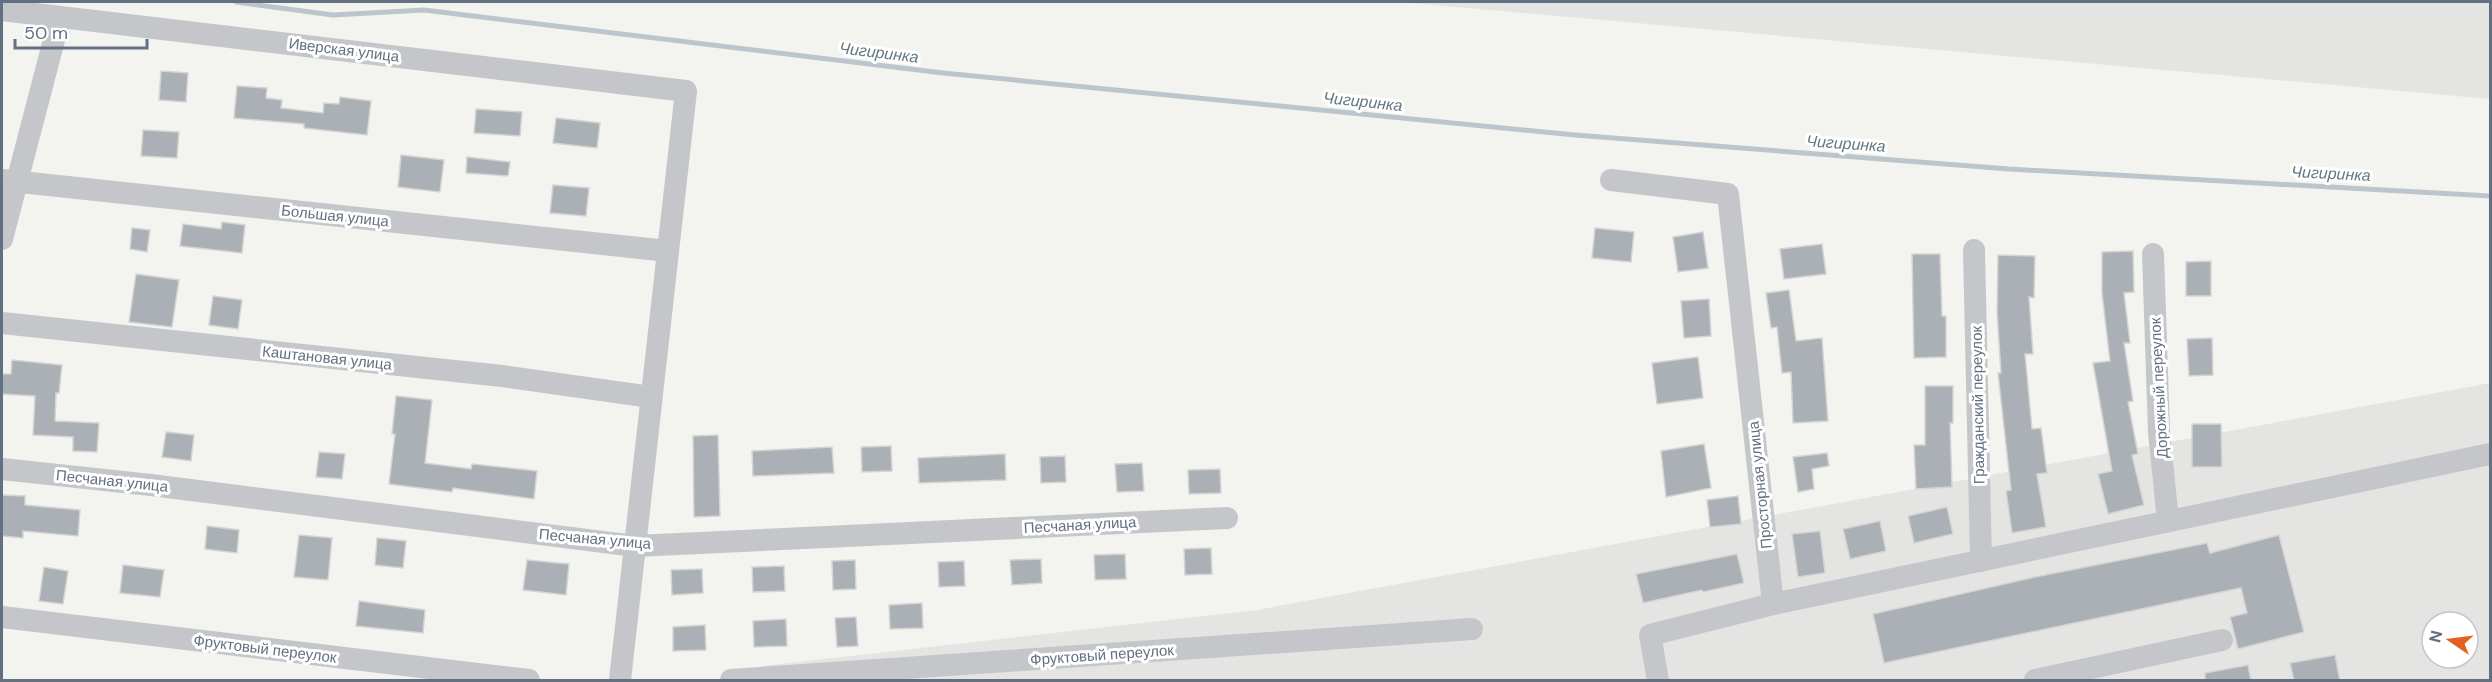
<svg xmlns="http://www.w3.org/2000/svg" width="2492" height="682" font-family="'DM Sans',sans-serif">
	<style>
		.built { fill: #e4e5e3; fill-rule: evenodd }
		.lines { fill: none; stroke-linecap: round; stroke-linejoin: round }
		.stream { stroke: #bcc5cb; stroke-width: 5 }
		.building { fill: #aab0b6; stroke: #d4d5d2; stroke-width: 1.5 }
		.minor { stroke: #c4c6ca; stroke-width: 22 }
		.labels { text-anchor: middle; stroke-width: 6; stroke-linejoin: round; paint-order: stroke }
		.street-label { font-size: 15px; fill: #637081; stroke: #fff }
		.water-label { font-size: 16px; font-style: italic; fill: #637985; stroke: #fff }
	</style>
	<rect width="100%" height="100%" fill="#f3f4ef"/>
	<g class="built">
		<path d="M1400,2H2490V99Z"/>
		<path d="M2490,383V680H749L761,666L1257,610ZM2432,622H2468V658H2432Z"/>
	</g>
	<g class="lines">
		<path class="stream" d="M236,2L333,15L424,10L943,73L1575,135L2009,169L2490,196"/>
	</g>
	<g class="building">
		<path d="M161,71L188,73L186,102L159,100Z"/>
		<path d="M237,86L267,88L266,98L282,100L281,108L323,113L324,103L339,104L340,97L371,101L367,135L304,128V124L234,118Z"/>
		<path d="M476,109L522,112L520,136L474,133Z"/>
		<path d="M556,118L600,123L597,148L553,143Z"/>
		<path d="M143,130L179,132L177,158L141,156Z"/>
		<path d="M401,155L444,160L440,192L398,187Z"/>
		<path d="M467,157L510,162L508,176L466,173Z"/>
		<path d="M553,185L589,188L586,216L550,213Z"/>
		<path d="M222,222L245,225L242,253L180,246L183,224L221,229Z"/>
		<path d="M132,228L150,230L147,252L130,249Z"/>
		<path d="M1595,228L1634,232L1631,262L1592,258Z"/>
		<path d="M1703,232L1708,268L1678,272L1673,237Z"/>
		<path d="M1822,244L1826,274L1784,279L1780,249Z"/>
		<path d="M2133,251L2134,292L2124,293L2130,343H2124L2133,401L2128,402L2138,454L2132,455L2144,505L2108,514L2098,474L2112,471L2093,363L2110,361L2102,293V252Z"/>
		<path d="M1912,254H1940L1942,316H1946V357L1914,358Z"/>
		<path d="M1998,255L2035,256L2034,298L2029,297L2033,354H2025L2032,429L2041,428L2047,473L2037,474L2046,527L2012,533L2006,491L2011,490L1998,373H2001L1997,312Z"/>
		<path d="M2211,261V296H2186V262Z"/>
		<path d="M136,274L179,280L172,327L129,322Z"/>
		<path d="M1789,290L1796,341L1822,338L1828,421L1793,423L1791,372L1782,373L1777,327L1771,328L1766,293Z"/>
		<path d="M213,296L242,300L238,329L209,325Z"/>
		<path d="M1709,299L1711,336L1684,338L1681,301Z"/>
		<path d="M2212,338L2213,375L2189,376L2187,339Z"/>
		<path d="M1698,357L1703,398L1657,404L1652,363Z"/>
		<path d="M12,360L62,365L59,393H56L55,421L99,423L97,452L73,451V437L33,435L35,396L2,394V374H11Z"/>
		<path d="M1925,386H1953V423H1950L1952,487L1916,489L1914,445H1925Z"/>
		<path d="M396,396L432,400L425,463L471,469L472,464L537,471L534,499L453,488L452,492L389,484L395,434H392Z"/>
		<path d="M2192,424H2221L2222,467H2192Z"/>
		<path d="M166,432L194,435L191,461L162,457Z"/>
		<path d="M718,435L720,516L694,517L693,436Z"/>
		<path d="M1704,444L1711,488L1666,497L1661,451Z"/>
		<path d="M891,446L892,471L862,472L861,447Z"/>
		<path d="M832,447L834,473L753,476L752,451Z"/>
		<path d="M319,452L345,454L342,479L316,477Z"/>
		<path d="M1827,453L1829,466L1812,469L1814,489L1798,492L1793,457Z"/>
		<path d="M1005,454L1006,480L919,483L918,458Z"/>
		<path d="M1065,456L1066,482L1041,483L1040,457Z"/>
		<path d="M1142,463L1144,491L1117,492L1115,464Z"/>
		<path d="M1220,469L1221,493L1189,494L1188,470Z"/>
		<path d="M2,495L25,496V505L80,510L78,536L23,531V538L2,536Z"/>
		<path d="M1738,496L1741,524L1710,527L1707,500Z"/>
		<path d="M1947,507L1953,534L1914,543L1908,516Z"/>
		<path d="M1880,521L1886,551L1850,559L1843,529Z"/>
		<path d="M207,526L239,530L237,553L205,549Z"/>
		<path d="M1820,531L1825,573L1798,577L1792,534Z"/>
		<path d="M299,535L332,538L328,580L294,577Z"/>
		<path d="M2279,535L2304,632L2238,649L2230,617L2247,613L2241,588L1884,663L1873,614L2035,577L2207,543L2210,553Z"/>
		<path d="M377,538L406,541L403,568L375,565Z"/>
		<path d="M1211,548L1212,574L1185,575L1184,549Z"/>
		<path d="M1125,554L1126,579L1095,580L1094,555Z"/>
		<path d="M1737,554L1744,583L1703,592L1702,590L1643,603L1636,574Z"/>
		<path d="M1041,559L1042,583L1012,585L1010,560Z"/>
		<path d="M527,560L569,564L566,595L523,590Z"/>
		<path d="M855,560L856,589L833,590L832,561Z"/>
		<path d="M964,561L965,586L939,587L938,562Z"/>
		<path d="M123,565L164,570L160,597L120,593Z"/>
		<path d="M784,566L785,591L753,592L752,567Z"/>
		<path d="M44,567L68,571L63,604L39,601Z"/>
		<path d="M702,569L703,593L672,595L671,570Z"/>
		<path d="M359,601L425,610L423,633L356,626Z"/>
		<path d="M922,603L923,628L890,629L889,605Z"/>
		<path d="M856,617L858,646L837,647L835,618Z"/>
		<path d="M786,619L787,646L754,647L753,621Z"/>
		<path d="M705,625L706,650L673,651V627Z"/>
		<path d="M2335,655L2340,681H2294L2290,663Z"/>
		<path d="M2248,665L2251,681H2205V673Z"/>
	</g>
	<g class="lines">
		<g class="minor">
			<path d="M2,10L686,91L620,680"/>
			<path d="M2,180L668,251"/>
			<path d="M1611,180L1728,194L1773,604"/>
			<path d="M2,239L60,17"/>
			<path d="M1974,250L1981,561"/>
			<path d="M2153,254L2159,432L2168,521"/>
			<path d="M2,323L502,376L651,397"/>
			<path d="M2,469L151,485L635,546L1227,518"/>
			<path d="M2,617L529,680"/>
			<path d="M731,680L1472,629"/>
			<path d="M1658,680L1650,635L1773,604L2490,454"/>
			<path d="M2035,680L2222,640"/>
		</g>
	</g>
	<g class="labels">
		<g class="street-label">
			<text transform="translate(344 50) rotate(7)" y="5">Иверская улица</text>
			<text transform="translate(335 216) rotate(6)" y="5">Большая улица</text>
			<text transform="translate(327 358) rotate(6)" y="5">Каштановая улица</text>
			<text transform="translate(2159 388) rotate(-93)" y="5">Дорожный переулок</text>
			<text transform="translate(1978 405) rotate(-91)" y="5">Гражданский переулок</text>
			<text transform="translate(112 481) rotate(6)" y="5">Песчаная улица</text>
			<text transform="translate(1760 485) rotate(-96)" y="5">Просторная улица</text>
			<text transform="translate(1080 525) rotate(-3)" y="5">Песчаная улица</text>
			<text transform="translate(595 539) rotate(5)" y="5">Песчаная улица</text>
			<text transform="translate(265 649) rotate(7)" y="5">Фруктовый переулок</text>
			<text transform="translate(1102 655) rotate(-4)" y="5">Фруктовый переулок</text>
		</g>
		<g class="water-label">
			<text transform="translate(879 52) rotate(7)" y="6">Чигиринка</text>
			<text transform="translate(1363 101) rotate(6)" y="6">Чигиринка</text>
			<text transform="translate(1846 143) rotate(4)" y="6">Чигиринка</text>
			<text transform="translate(2331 173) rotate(3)" y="6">Чигиринка</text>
		</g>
	</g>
	<rect width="2492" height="682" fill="none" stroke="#637081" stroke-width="6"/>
	<g transform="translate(2450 640) rotate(284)"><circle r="28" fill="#ffffff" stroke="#c1c6cd" stroke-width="1.5"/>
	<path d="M0-4.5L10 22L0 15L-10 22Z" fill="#e26221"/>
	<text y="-9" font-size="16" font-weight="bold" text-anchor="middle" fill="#637081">N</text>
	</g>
	<path d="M15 39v9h132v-9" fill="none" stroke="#637081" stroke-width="3"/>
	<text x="24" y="39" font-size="18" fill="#637081" stroke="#ffffff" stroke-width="4.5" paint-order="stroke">50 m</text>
</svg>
